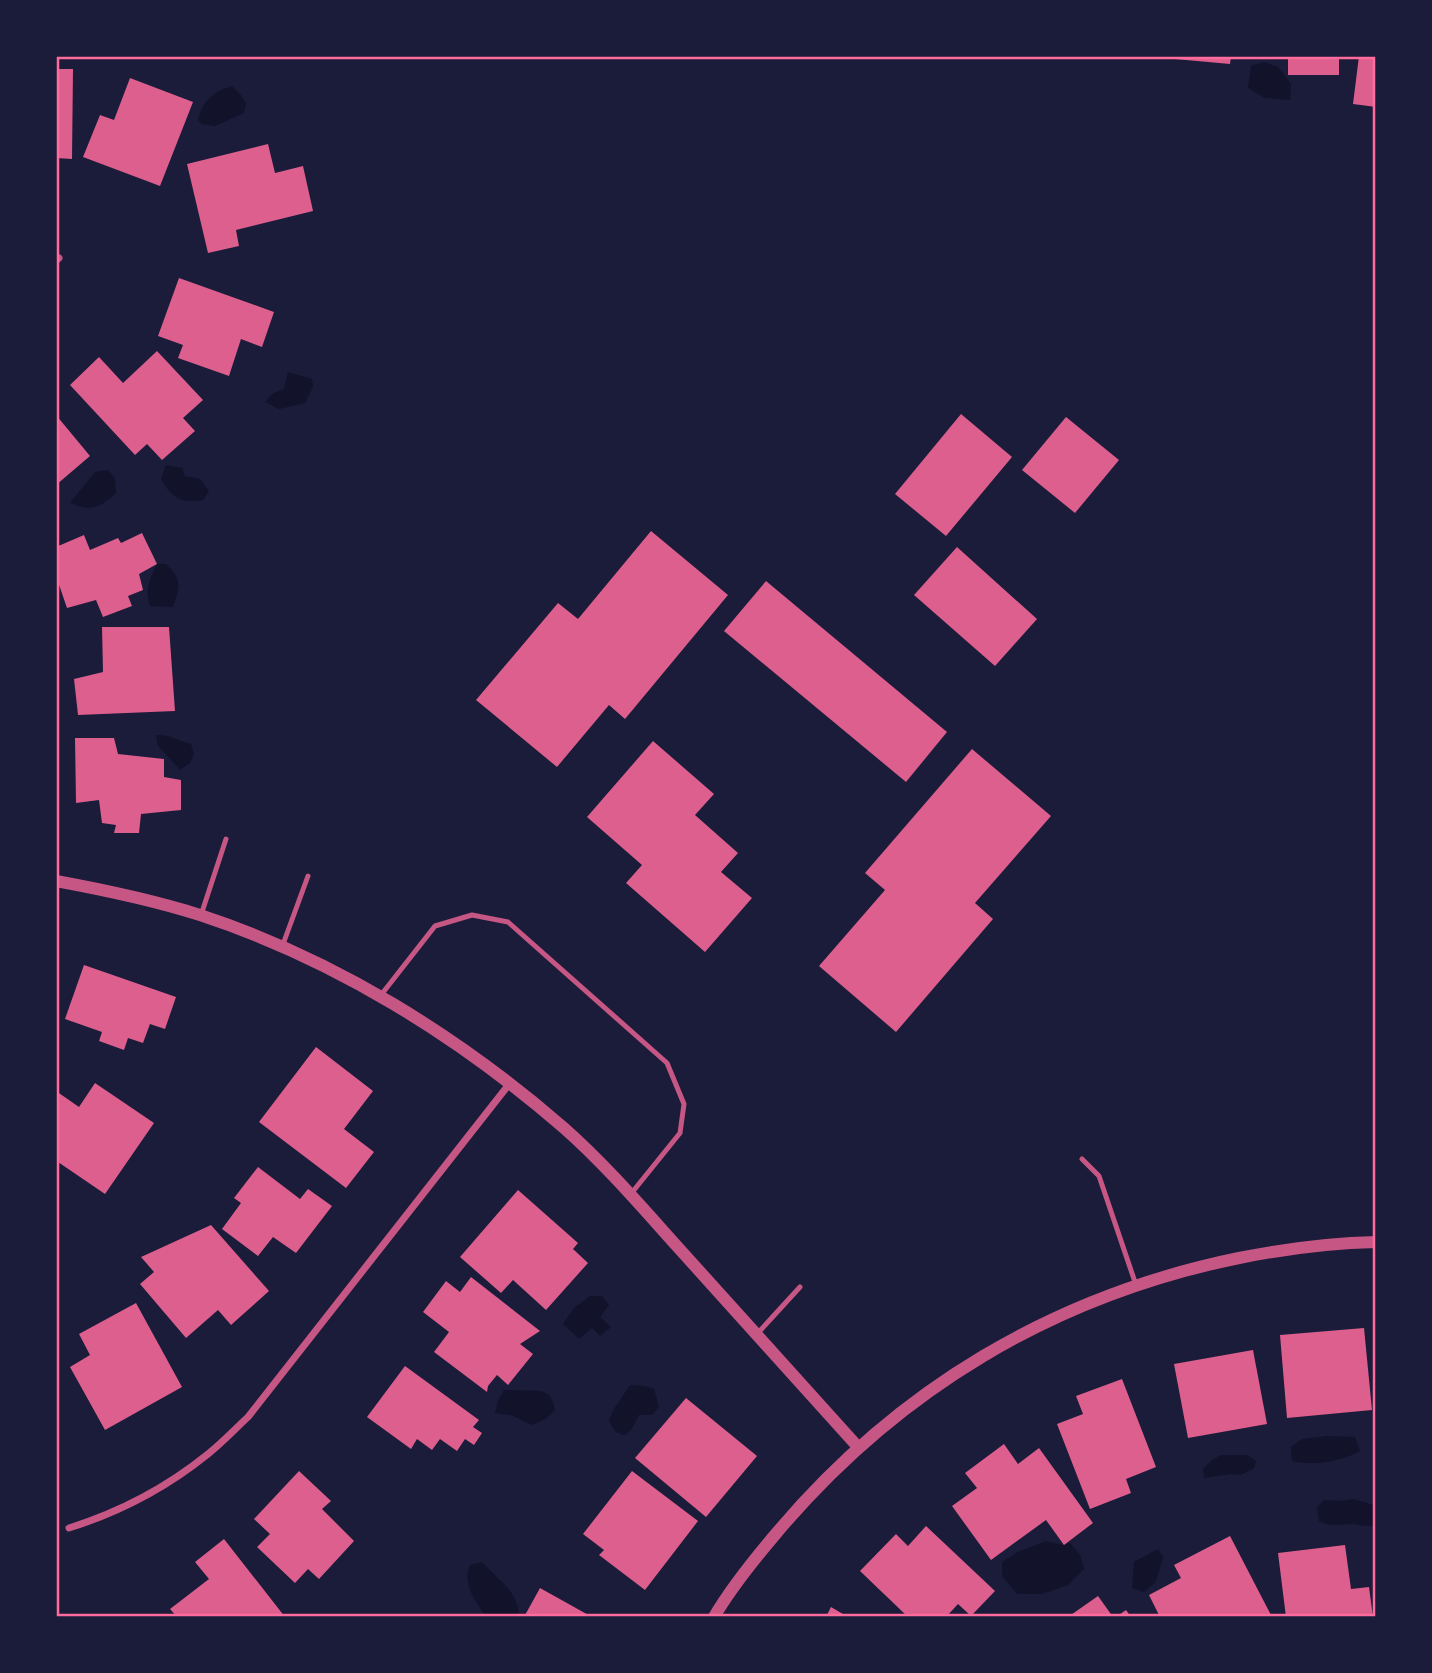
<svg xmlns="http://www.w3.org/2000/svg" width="1432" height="1673" font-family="'Alegreya Sans',sans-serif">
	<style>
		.water { fill: #12122b }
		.building { fill: #dd5f8e }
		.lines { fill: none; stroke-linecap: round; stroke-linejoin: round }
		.service { stroke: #c65784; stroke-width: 5 }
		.minor { stroke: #c65784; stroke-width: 7 }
		.tertiary { stroke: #c65784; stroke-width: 12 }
		.neatline { fill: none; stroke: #ff6b9d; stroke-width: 2.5 }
	</style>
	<rect width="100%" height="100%" fill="#1b1b3a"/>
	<g class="water">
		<path d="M1264,62L1278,67L1291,84L1290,100L1265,98L1248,88L1251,66Z"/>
		<path d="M232,86L240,94L246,103L244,113L215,126L202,124L198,120C203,100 213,92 232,86Z"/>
		<path d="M288,372L312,379L313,387L305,403L279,409L265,402L272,394L284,389Z"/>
		<path d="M166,465L182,468L185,476L200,479L209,491L203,500C180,503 173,499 161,479Z"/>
		<path d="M108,470L115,479L116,493C99,508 92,512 70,503L95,472Z"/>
		<path d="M157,564H166C183,580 180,587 173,607L150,606C145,588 149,581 157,564Z"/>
		<path d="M156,735C171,735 176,740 191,744L194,754L190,763L180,770L158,746Z"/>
		<path d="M590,1296H602L609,1305L600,1317L611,1327L600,1336L592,1328L579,1339L563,1324L574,1308Z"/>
		<path d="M630,1385L645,1386L654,1389L659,1407L652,1415H639L631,1430L625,1435C616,1434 612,1429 609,1420L614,1409Z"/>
		<path d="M504,1390L541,1391L549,1395L553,1402L555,1410L547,1418L532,1425L511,1415L495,1413L498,1401Z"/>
		<path d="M1327,1436L1355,1437L1360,1451C1339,1462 1315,1466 1292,1461L1291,1447L1302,1439Z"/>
		<path d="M1221,1455H1248L1256,1461L1254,1468L1241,1475L1231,1474L1204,1478L1203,1469L1213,1459Z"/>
		<path d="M1354,1499L1376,1506V1525C1367,1527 1361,1525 1353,1524C1338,1524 1333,1528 1319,1521L1317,1507L1324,1500L1340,1501Z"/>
		<path d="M1046,1541L1064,1545L1070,1543L1080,1555L1084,1569L1068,1585L1042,1594H1017L1002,1576V1562L1018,1552Z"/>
		<path d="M1158,1549L1163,1557L1156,1582L1144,1592L1132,1588L1134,1562Z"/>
		<path d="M482,1562C498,1580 515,1588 519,1613L505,1617H487C476,1603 462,1584 470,1565Z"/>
	</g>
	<g class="building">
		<path d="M1164,56H1231L1230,64L1164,58Z"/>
		<rect x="1288" y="56" width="51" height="19"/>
		<path d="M1359,56H1376V107L1353,104Z"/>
		<path d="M56,69H73L72,159L56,158Z"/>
		<path d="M130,78L193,102L160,186L83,157L100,115L114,120Z"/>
		<path d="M268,144L275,173L303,166L313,211L236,230L239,246L208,253L187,164Z"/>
		<path d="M179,278L274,312L262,347L241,339L229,376L178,358L183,345L158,336Z"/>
		<path d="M157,351L203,400L183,418L195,431L162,460L147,444L135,455L70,385L99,357L123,383Z"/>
		<path d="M961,414L1012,457L946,536L895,494Z"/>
		<path d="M56,415L90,456L56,485Z"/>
		<path d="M1066,417L1119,460L1075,513L1022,470Z"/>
		<path d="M651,531L728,595L625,719L609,705L557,767L476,700L558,603L578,619Z"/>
		<path d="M142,533L157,564L139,574L143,590L128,596L132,606L103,617L96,600L67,608L56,576V547L84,535L90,550L118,538L121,543Z"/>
		<path d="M957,547L1037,619L995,666L914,595Z"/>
		<path d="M766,581L947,732L906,782L724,631Z"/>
		<path d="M102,627H169L175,711L78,715L74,679L103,672Z"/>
		<path d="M75,738H114L118,754L164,759V777L181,780V810L141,814L139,833H114L116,825L102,823L99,800L76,803Z"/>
		<path d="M653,741L714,794L695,815L738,853L721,872L752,898L705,952L626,883L642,865L587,817Z"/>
		<path d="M972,749L1051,816L975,903L993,919L896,1032L819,966L885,890L865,873Z"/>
		<path d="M84,965L176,997L165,1029L150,1024L143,1043L128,1038L124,1050L99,1041L102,1032L65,1019Z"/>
		<path d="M316,1047L373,1091L344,1129L374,1152L346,1188L259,1122Z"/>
		<path d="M95,1083L154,1123L105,1194L58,1162L56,1166V1091L79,1107Z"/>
		<path d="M258,1167L300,1199L308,1189L332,1206L296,1253L273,1237L258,1256L222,1229L241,1203L234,1198Z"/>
		<path d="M518,1190L578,1243L573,1249L588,1263L546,1310L513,1280L501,1293L460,1257Z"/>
		<path d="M211,1225L269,1291L231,1325L218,1310L186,1338L140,1284L154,1272L141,1257Z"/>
		<path d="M471,1277L540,1331L520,1344L533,1354L508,1385L497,1375L488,1386L487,1392L434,1352L449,1332L423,1312L446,1281L460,1292Z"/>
		<path d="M136,1303L182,1387L105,1430L70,1367L90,1355L79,1334Z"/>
		<path d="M1364,1328L1372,1410L1287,1418L1280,1335Z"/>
		<path d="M1253,1350L1267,1424L1188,1438L1174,1364Z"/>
		<path d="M405,1366L479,1420L473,1427L482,1433L474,1445L465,1439L457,1451L440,1439L432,1450L417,1439L411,1449L367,1417Z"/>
		<path d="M1122,1379L1156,1467L1126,1479L1131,1493L1090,1509L1057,1424L1083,1414L1076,1396Z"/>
		<path d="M686,1398L757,1456L706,1517L635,1458Z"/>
		<path d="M1004,1444L1018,1464L1039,1448L1093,1523L1064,1545L1046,1520L991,1560L952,1506L977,1488L965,1473Z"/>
		<path d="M299,1471L331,1501L322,1509L354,1541L319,1579L308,1569L295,1583L257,1547L270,1534L254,1519Z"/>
		<path d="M632,1471L698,1521L645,1590L599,1555L604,1550L583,1534Z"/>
		<path d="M926,1526L995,1591L971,1616L958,1604L946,1617H908L860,1571L896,1534L908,1546Z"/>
		<path d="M1230,1536L1272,1617H1160L1149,1595L1181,1578L1174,1565Z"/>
		<path d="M224,1539L285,1617H177L170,1609L209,1579L195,1562Z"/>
		<path d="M1345,1545L1351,1589L1369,1587L1373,1617H1286L1278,1553Z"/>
		<path d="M540,1588L592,1617H524Z"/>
		<path d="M1098,1596L1113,1617H1068Z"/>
		<path d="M831,1607L848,1617H826Z"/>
		<path d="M1126,1610L1131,1617H1116Z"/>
	</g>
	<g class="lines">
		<g class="service">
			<path d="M201,915L226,839"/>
			<path d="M282,947L308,876"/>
			<path d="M381,995L435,926L472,915L508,922L667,1063L684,1104L680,1133L630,1195"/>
			<path d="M1082,1159L1099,1176L1136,1285"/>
			<path d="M757,1334L800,1287"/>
		</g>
		<g class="minor">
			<path d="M56,261L59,258"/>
			<path d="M69,1528C120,1512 166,1488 208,1454C222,1443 235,1429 248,1417L510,1083"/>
		</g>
		<g class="tertiary">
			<path d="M56,881C105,890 153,900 200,915C334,959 458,1036 564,1128C607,1166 645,1211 684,1254C742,1319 800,1383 858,1447"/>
			<path d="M714,1617C731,1588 752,1562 774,1536C896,1390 1053,1296 1239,1258C1284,1249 1330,1243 1376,1242"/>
		</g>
	</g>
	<rect width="1432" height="1673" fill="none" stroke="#1b1b3a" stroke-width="116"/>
	<rect x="58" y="58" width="1316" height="1557" class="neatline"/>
</svg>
